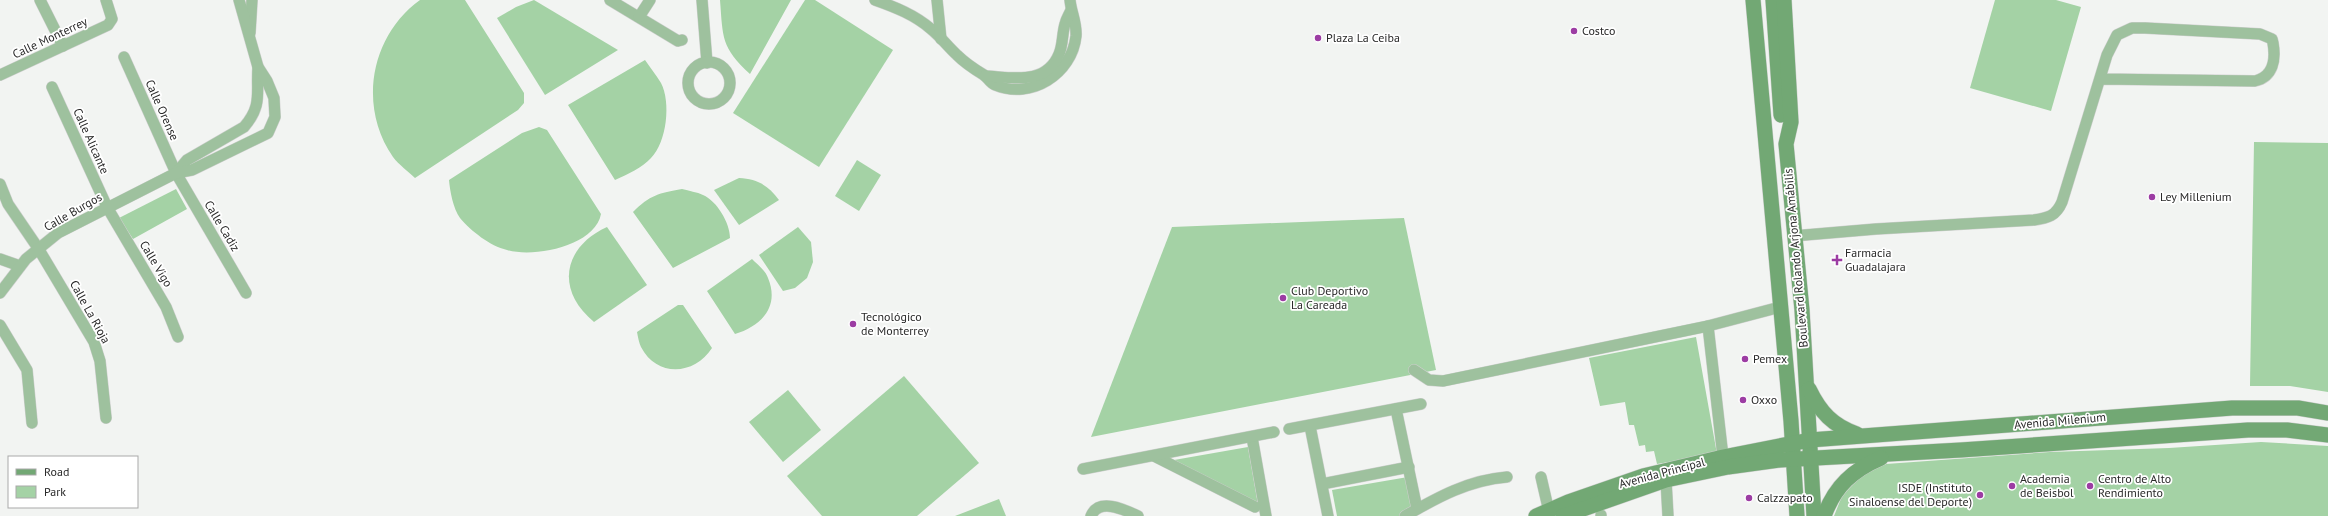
<svg xmlns="http://www.w3.org/2000/svg" width="2328" height="516" font-family="'PT Sans',sans-serif">
	<style>
		.green { fill: #a4d2a5 }
		.lines { fill: none; stroke-linecap: round; stroke-linejoin: round }
		.street-casing { stroke: #cecfce; stroke-width: 12 }
		.secondary-casing { stroke: #cecfce; stroke-width: 16 }
		.street { stroke: #9ec19e; stroke-width: 11 }
		.secondary { stroke: #72a874; stroke-width: 15 }
		.poi-dot { fill: #9c3ca3; stroke: #fff; stroke-width: 1.5 }
		.labels { text-anchor: middle; stroke-width: 3.5; stroke-linejoin: round; paint-order: stroke }
		.poi-label { font-size: 12px; fill: #292929; stroke: #fff; text-anchor: start }
		.street-label { font-size: 12px; fill: #292929; stroke: #fff }
	</style>
	<rect width="100%" height="100%" fill="#f2f4f2"/>
	<g class="green">
		<path d="M420,0H465L524,93V103L518,110L415,178C408,171 399,165 393,157C358,107 370,36 420,0Z"/>
		<path d="M534,0L618,50L545,95L497,18L516,7Z"/>
		<path d="M720,0H791L750,74C721,47 723,38 720,0Z"/>
		<path d="M805,0H815L893,50L819,167L733,113Z"/>
		<path d="M1995,0H2056L2081,7L2051,111L1970,88Z"/>
		<path d="M645,60C650,67 656,75 661,83C671,102 667,142 651,158C642,168 628,174 615,180L568,105Z"/>
		<path d="M539,127L547,130L601,214C595,246 534,258 507,250C490,246 471,231 460,218C453,208 450,191 449,180L522,133Z"/>
		<path d="M2254,142L2328,143V392L2290,386H2250Z"/>
		<path d="M857,160L881,175L859,211L835,196Z"/>
		<path d="M739,178C757,179 768,185 779,200L739,225L714,190Z"/>
		<path d="M176,189L187,209L133,239L119,218Z"/>
		<path d="M682,189C689,191 697,192 703,195C717,201 730,223 730,238L673,268L633,212C650,195 659,193 682,189Z"/>
		<path d="M1404,218L1436,370L1091,437L1172,227Z"/>
		<path d="M607,227L647,285L594,322C555,290 563,247 607,227Z"/>
		<path d="M798,227L811,242L813,262L807,278L795,288L783,291L759,255Z"/>
		<path d="M752,259C757,264 766,271 768,278C780,307 761,326 735,334L707,291Z"/>
		<path d="M678,305H683L712,348C695,375 657,378 641,347C639,343 638,337 637,332Z"/>
		<path d="M1696,337L1717,454L1657,464L1654,451L1646,452L1645,445L1639,446L1634,425H1629L1625,402L1600,406L1589,358Z"/>
		<path d="M904,376L979,463L917,516H822L787,476Z"/>
		<path d="M788,390L821,430L783,462L749,422Z"/>
		<path d="M2261,442L2328,446V516H1834L1842,496L1861,476L1886,464L2050,452L2169,448Z"/>
		<path d="M1248,447L1258,504L1174,460Z"/>
		<path d="M1408,477L1415,510L1404,516H1337L1332,490Z"/>
		<path d="M999,499L1006,516H955Z"/>
	</g>
	<g class="lines">
		<g class="street-casing">
			<g id="street">
				<path d="M40,0L63,46"/>
				<path d="M610,0L678,41L682,40"/>
				<path d="M702,0L707,63"/>
				<path d="M875,0C895,7 915,15 931,29C941,37 948,47 957,55C965,63 974,69 984,75C988,78 990,83 995,85C1031,100 1072,74 1076,36C1077,23 1071,12 1070,0"/>
				<path d="M937,0L941,39"/>
				<path d="M639,17L650,0"/>
				<path d="M250,33L252,0"/>
				<path d="M124,57L176,173L246,293"/>
				<circle cx="709" cy="83" r="21"/>
				<path d="M0,75L108,25L112,19L106,0"/>
				<path d="M985,76C1011,77 1046,86 1059,54C1063,45 1062,34 1065,24C1066,19 1069,15 1071,10"/>
				<path d="M52,87L107,207L166,307L178,337"/>
				<path d="M176,173L187,160L244,127C263,105 256,93 258,67"/>
				<path d="M0,184L8,204L38,248L94,342L100,361L106,418"/>
				<path d="M1793,236L1876,229L2034,220C2048,218 2056,216 2062,202L2107,55L2117,35L2132,28H2145L2260,34L2272,39L2273,43C2276,60 2273,77 2255,81L2100,79"/>
				<path d="M0,259L20,266"/>
				<path d="M0,293L26,259L58,233L176,173L192,170L268,133L275,117L274,98L267,81L258,67L239,0"/>
				<path d="M0,325L27,370L32,423"/>
				<path d="M1708,326L1723,457"/>
				<path d="M1414,370L1429,380L1443,381L1708,326L1780,307"/>
				<path d="M1396,409L1417,509"/>
				<path d="M1310,426L1328,516"/>
				<path d="M1289,429L1421,404"/>
				<path d="M1252,437L1266,516"/>
				<path d="M1154,456L1255,507"/>
				<path d="M1083,469L1274,432"/>
				<path d="M1541,477L1550,516"/>
				<path d="M1666,480L1668,516"/>
				<path d="M1322,484L1409,467"/>
				<path d="M1601,515V516"/>
				<path d="M1091,516C1099,497 1125,510 1138,516"/>
				<path d="M1405,516C1438,497 1469,480 1507,477"/>
			</g>
		</g>
		<g class="secondary-casing">
			<g id="secondary">
				<path d="M1753,0L1791,421L1797,516"/>
				<path d="M1773,0L1781,115"/>
				<path d="M1784,0L1791,122L1786,144L1802,310L1814,516"/>
				<path d="M1809,389C1820,412 1833,426 1857,434"/>
				<path d="M1536,516L1568,502L1643,476L1723,457L1810,440L2232,408H2298L2328,413"/>
				<path d="M1563,516L1666,480L1728,467L1780,460L1961,450L2248,430H2287L2328,435"/>
				<path d="M1824,516C1835,486 1853,470 1881,458"/>
			</g>
		</g>
		<use href="#street" class="street"/>
		<use href="#secondary" class="secondary"/>
	</g>
	<g class="poi-dot">
		<circle cx="1574" cy="31" r="4"/>
		<circle cx="1318" cy="38" r="4"/>
		<circle cx="2152" cy="197" r="4"/>
		<path d="M1835 254h4v4h4v4h-4v4h-4v-4h-4v-4h4z"/>
		<circle cx="1283" cy="298" r="4"/>
		<circle cx="853" cy="324" r="4"/>
		<circle cx="1745" cy="359" r="4"/>
		<circle cx="1743" cy="400" r="4"/>
		<circle cx="2012" cy="486" r="4"/>
		<circle cx="2090" cy="486" r="4"/>
		<circle cx="1980" cy="495" r="4"/>
		<circle cx="1749" cy="498" r="4"/>
	</g>
	<g class="labels">
		<g class="poi-label">
			<text x="1582" y="35">Costco</text>
			<text x="1326" y="42">Plaza La Ceiba</text>
			<text x="2160" y="201">Ley Millenium</text>
			<text x="1845" y="257">Farmacia<tspan x="1845" dy="14">Guadalajara</tspan></text>
			<text x="1291" y="295">Club Deportivo<tspan x="1291" dy="14">La Careada</tspan></text>
			<text x="861" y="321">Tecnológico<tspan x="861" dy="14">de Monterrey</tspan></text>
			<text x="1753" y="363">Pemex</text>
			<text x="1751" y="404">Oxxo</text>
			<text x="2020" y="483">Academia<tspan x="2020" dy="14">de Beisbol</tspan></text>
			<text x="2098" y="483">Centro de Alto<tspan x="2098" dy="14">Rendimiento</tspan></text>
			<text x="1972" y="492" text-anchor="end">ISDE (Instituto<tspan x="1972" dy="14">Sinaloense del Deporte)</tspan></text>
			<text x="1757" y="502">Calzzapato</text>
		</g>
		<g class="street-label">
			<text transform="translate(50 38) rotate(-25)" y="4">Calle Monterrey</text>
			<text transform="translate(162 110) rotate(66)" y="4">Calle Orense</text>
			<text transform="translate(91 141) rotate(66)" y="4">Calle Alicante</text>
			<text transform="translate(73 212) rotate(-30)" y="4">Calle Burgos</text>
			<text transform="translate(222 226) rotate(59)" y="4">Calle Cadiz</text>
			<text transform="translate(1796 258) rotate(-95)" y="4">Boulevard Rolando Arjona Amábilis</text>
			<text transform="translate(156 264) rotate(59)" y="4">Calle Vigo</text>
			<text transform="translate(90 312) rotate(61)" y="4">Calle La Rioja</text>
			<text transform="translate(2060 421) rotate(-5)" y="4">Avenida Milenium</text>
			<text transform="translate(1662 473) rotate(-15)" y="4">Avenida Principal</text>
		</g>
	</g>
	<rect x="8" y="456" width="130" height="52" fill="#ffffff" stroke="#a9a9a9"/>
	<rect x="16" y="469" width="20" height="6" fill="#72a874" stroke="#a9a9a9"/>
	<text x="44" y="476" font-size="12" fill="#292929">Road</text>
	<rect x="16" y="486" width="20" height="12" fill="#a4d2a5" stroke="#a9a9a9"/>
	<text x="44" y="496" font-size="12" fill="#292929">Park</text>
</svg>
